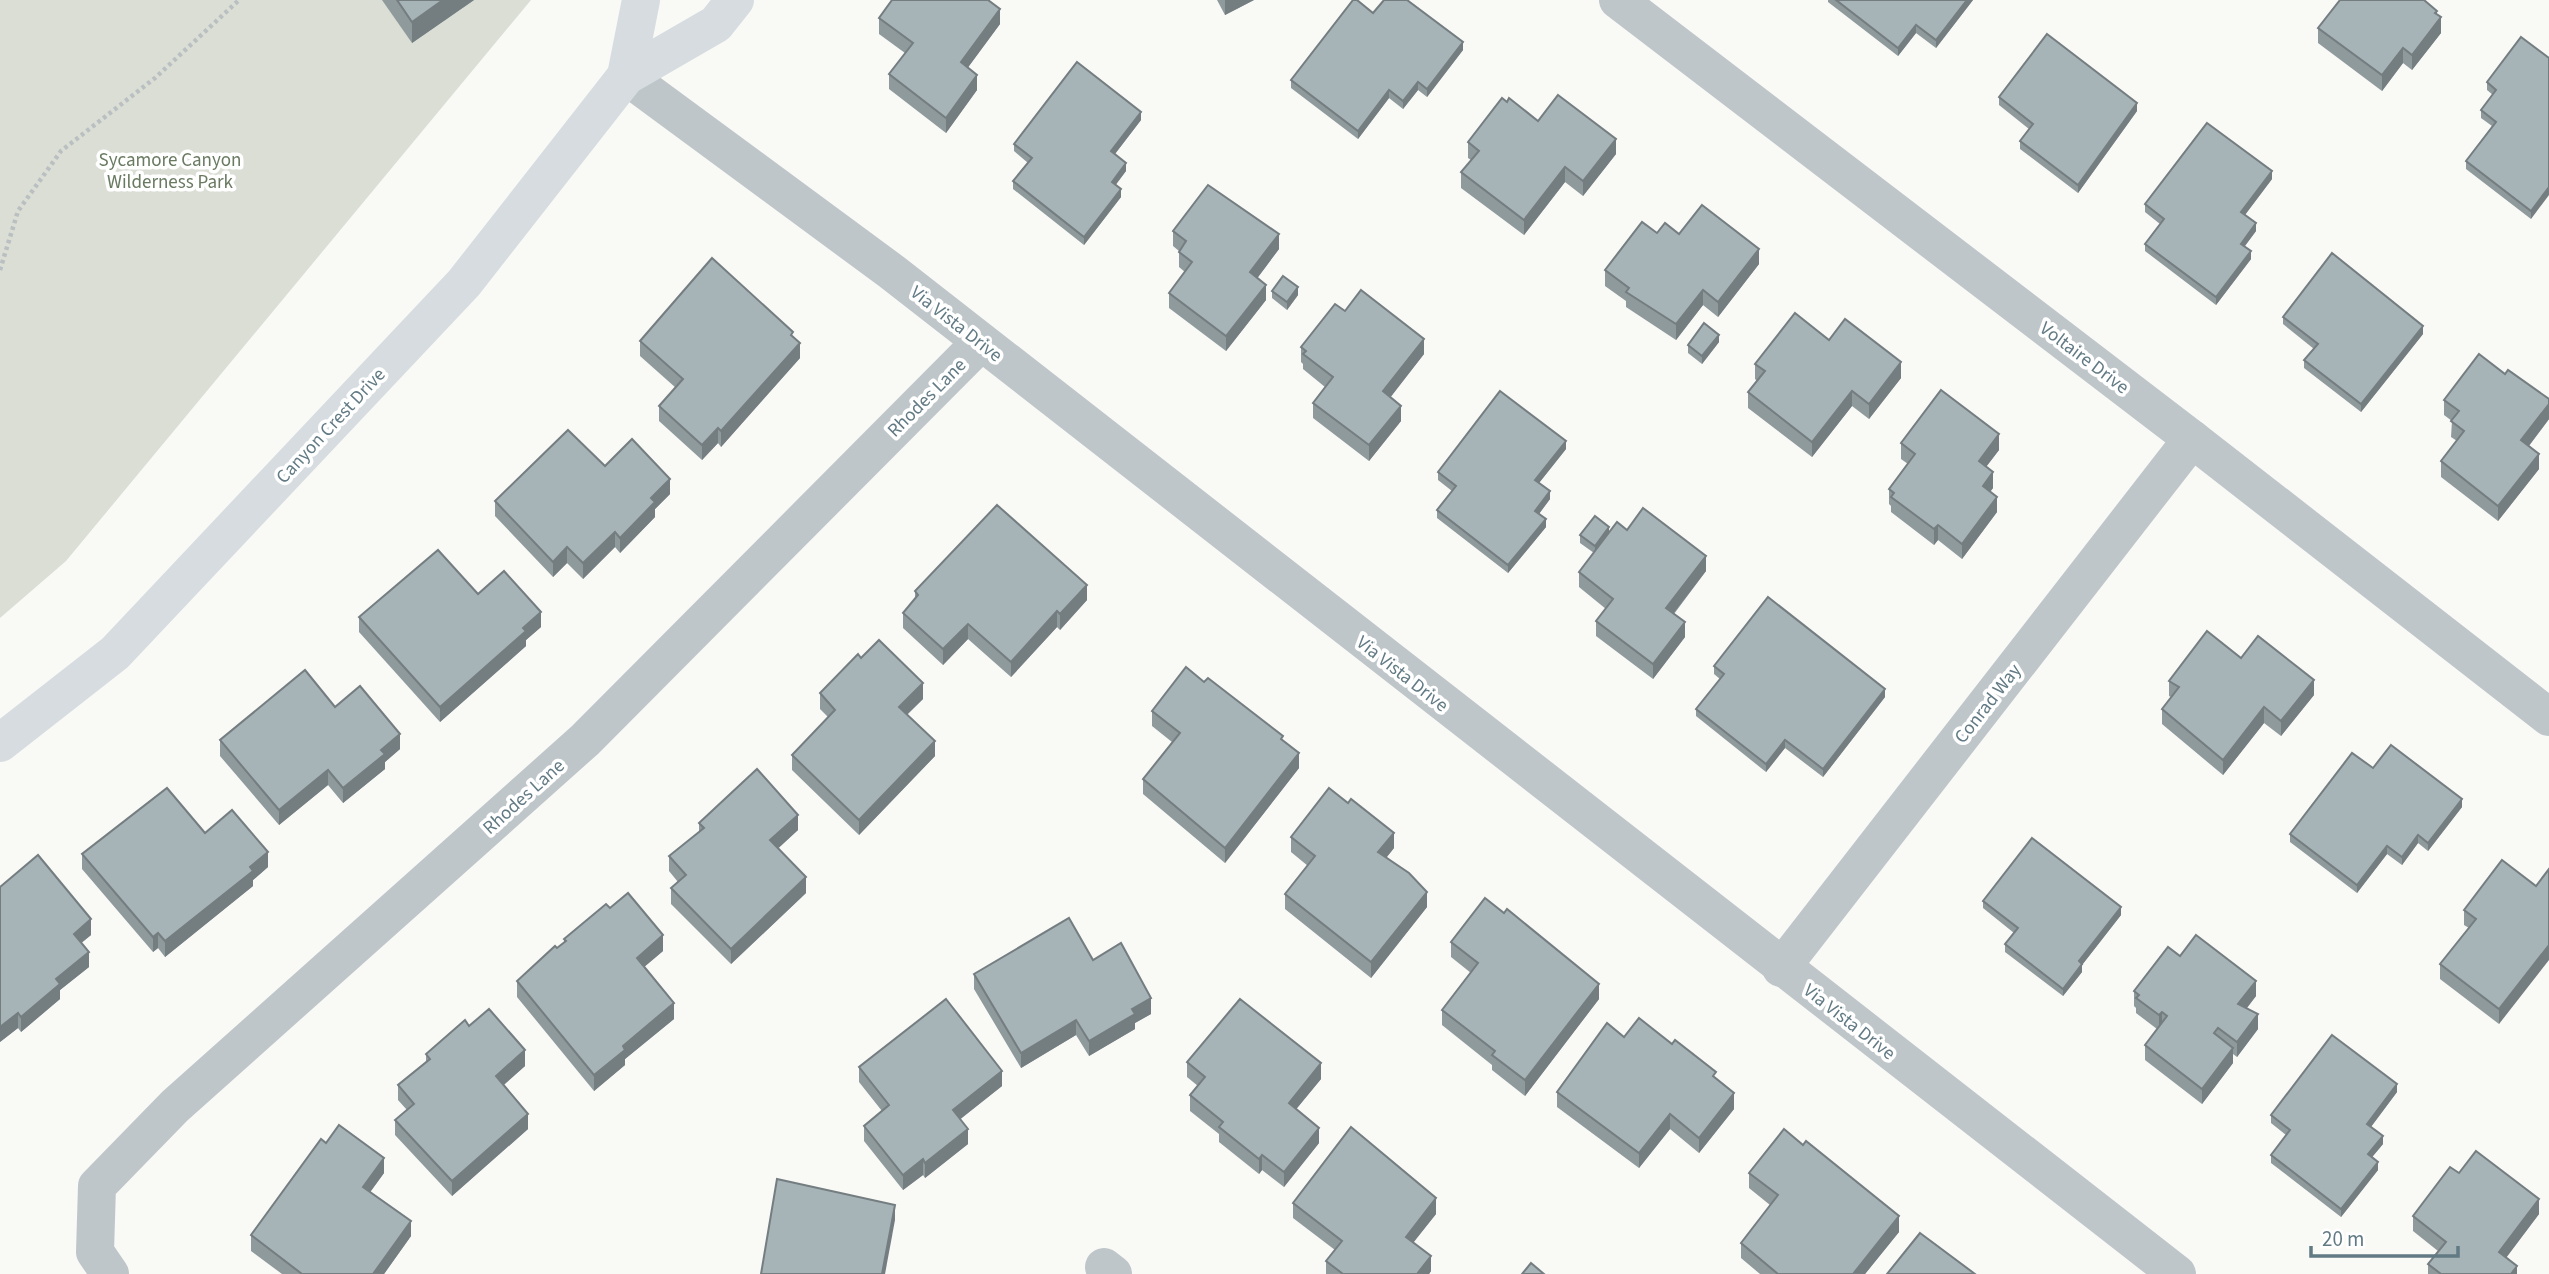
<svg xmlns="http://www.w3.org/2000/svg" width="2549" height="1274" font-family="'Source Sans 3',sans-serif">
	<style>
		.green { fill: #daded5 }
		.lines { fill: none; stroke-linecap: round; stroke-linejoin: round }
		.path { stroke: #babfc1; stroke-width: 4.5; stroke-dasharray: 3.5 3.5; stroke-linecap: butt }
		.minor { stroke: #bfc6c9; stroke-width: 38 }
		.tertiary { stroke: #bfc6c9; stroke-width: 38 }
		.secondary { stroke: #d6dcdf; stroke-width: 38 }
		.wall { fill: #8f9a9d }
		.shaded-wall { fill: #747d80 }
		.building { fill: #a6b3b7; stroke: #747d80; stroke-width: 2 }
		.labels { text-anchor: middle; stroke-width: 7; stroke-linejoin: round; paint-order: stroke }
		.park-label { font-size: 19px; fill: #697a61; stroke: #fff }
		.street-label { font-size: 19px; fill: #627a84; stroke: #fff }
	</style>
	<rect width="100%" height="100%" fill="#f9f9f6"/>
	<path class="green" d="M0,0H531L66,561L0,618Z"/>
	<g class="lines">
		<path class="path" d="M0,270L18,211L61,151L155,78L239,0"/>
		<g class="minor">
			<path d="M1618,0L2192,439L2549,717"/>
			<path d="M1781,968L2192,439"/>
			<path d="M1104,1267L1113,1274"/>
			<path d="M110,1274L95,1252L97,1186L175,1106L585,740L980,343"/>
		</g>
		<path class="tertiary" d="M626,76L892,272L2177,1274"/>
		<g class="secondary">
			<path d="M626,76L641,0"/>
			<path d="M0,743L115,653L464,283L626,76L716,24L735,0"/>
		</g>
	</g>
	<g class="wall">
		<path d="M382,0H474L412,43Z"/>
		<path d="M1217,0H1254L1225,15Z"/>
		<path d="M1828,0H1973L1936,48L1916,33L1898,56L1828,2Z"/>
		<path d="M1373,13L1463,50L1427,97L1418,90L1403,109L1389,98L1358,139L1291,88V80Z"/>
		<path d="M2437,15L2441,33L2412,70L2403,63L2382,91L2318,43V28Z"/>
		<path d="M879,18L1000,24L968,67L977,90L946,133L889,89V74L905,53L879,34Z"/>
		<path d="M2549,58L2531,219L2466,169V161L2492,126L2481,118V110L2493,95L2487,90V82Z"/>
		<path d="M1999,97L2137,111L2078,193L2020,149V141L2029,129L1999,105Z"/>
		<path d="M1141,120L1115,154L1126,171L1115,185L1121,197L1084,245L1013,189V181L1028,163L1014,151V144Z"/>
		<path d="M1538,121L1616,154L1583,196L1565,182L1524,235L1461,188V172L1471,160L1468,158V142Z"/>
		<path d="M2272,179L2245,215L2256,231L2245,246L2251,259L2216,305L2145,251V244L2160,224L2145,212V204Z"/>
		<path d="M1173,231L1279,249L1257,278L1266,300L1226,351L1169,308V293L1185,272L1179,267V251L1173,246Z"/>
		<path d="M1657,233L1679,234L1759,264L1718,317L1703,305L1676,340L1626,307V301L1605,286V270Z"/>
		<path d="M1272,291L1298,295L1287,310L1272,298Z"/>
		<path d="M1345,311L1424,354L1390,397L1401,421L1369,461L1313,418V403L1325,387L1303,369V364L1301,362V347Z"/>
		<path d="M2283,317L2423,334L2361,412L2304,368V360L2314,349L2283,324Z"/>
		<path d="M793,337L800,358L721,447L718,443L702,460L659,421V406L676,388L640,356V341Z"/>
		<path d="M1829,340L1901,378L1869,419L1852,406L1812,457L1748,408V392L1757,381L1755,379V364Z"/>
		<path d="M1719,342L1702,364L1688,353V345Z"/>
		<path d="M2444,400L2549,419L2529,446L2539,469L2498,521L2441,477V461L2457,441L2451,437L2452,421L2444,415Z"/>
		<path d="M1901,443L1999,450L1986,467L1993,488L1990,492L1997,512L1962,559L1938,540L1934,545L1891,512V506L1889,504V489L1908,464L1901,459Z"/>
		<path d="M1566,449L1539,483L1550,499L1539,514L1546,527L1508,573L1437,518V510L1452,491L1438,480V472Z"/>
		<path d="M605,466L670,494L655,509V517L620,553L615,547L583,579L567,563L553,577L495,516V501Z"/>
		<path d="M1627,530L1706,571L1674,614L1685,637L1653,679L1596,636V621L1606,609L1579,587V572L1594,553L1580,543V535Z"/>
		<path d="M915,591L1087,600L1060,630L1057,627L1011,677L968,639L943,665L903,628V613L915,599Z"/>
		<path d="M478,594L541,627L526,640V646L440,722L359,632V617Z"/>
		<path d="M861,658L923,699L907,715L935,756L859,835L792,770V755L828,717L820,709V693Z"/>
		<path d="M2241,658L2314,695L2281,736L2264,723L2223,775L2162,724V709L2171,697L2169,696V681Z"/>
		<path d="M1714,666L1885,697L1823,777L1785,748L1766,772L1696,716V709L1720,679L1714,674Z"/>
		<path d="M1204,682L1283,740L1299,768L1225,863L1143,794V779L1172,742L1152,726V711Z"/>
		<path d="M335,707L400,749L385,762V769L343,803L328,785L279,825L220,756V740Z"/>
		<path d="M2373,768L2462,807L2428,851L2418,843L2402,865L2387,854L2357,893L2290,842V834Z"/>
		<path d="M699,823L798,830L778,848L806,893L731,964L671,904V888L678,882L669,871V856L699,832Z"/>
		<path d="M205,833L268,867L253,880V886L165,957L158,948L153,952L82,869V854Z"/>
		<path d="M1291,837L1394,848L1386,858L1427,907L1371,978L1285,909V894L1308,866L1291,852Z"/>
		<path d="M38,855L91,935L81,943L89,967L60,990V999L21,1032L18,1028L0,1042Z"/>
		<path d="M2536,886L2499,1024L2440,979V964L2469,928L2464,925V910Z"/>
		<path d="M1983,901L2121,915L2082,965V972L2063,996L2005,952V944L2014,933L1983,908Z"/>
		<path d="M610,908L663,951L644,967L674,1019L625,1059V1065L594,1091L517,997V981L564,943V939Z"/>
		<path d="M1451,942L1599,999L1525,1096L1492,1070V1065L1442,1025V1010L1471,973L1451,957Z"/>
		<path d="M2180,956L2256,996L2247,1008L2258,1029L2237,1057L2233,1054V1063L2202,1104L2145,1060V1045L2157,1029L2136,1013V1008L2134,1006V991Z"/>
		<path d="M1093,960L1151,1014L1135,1023V1029L1089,1056L1076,1035L1021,1068L974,989V974Z"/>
		<path d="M469,1026L525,1066L503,1085L528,1129L452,1196L395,1135V1120L407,1110L398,1100V1085L426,1062V1054Z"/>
		<path d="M1624,1037L1716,1078L1734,1109L1699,1153L1670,1129L1639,1168L1557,1107V1092Z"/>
		<path d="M1187,1062L1321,1079L1296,1109L1319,1143L1284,1187L1262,1170L1259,1174L1219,1142V1134L1190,1111V1095L1198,1086L1187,1077Z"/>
		<path d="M859,1067L1002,1086L960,1119L968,1144L925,1178L923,1175L903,1190L864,1141V1126L882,1111L859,1082Z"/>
		<path d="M2397,1092L2371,1127L2383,1144L2372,1157L2378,1170L2341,1217L2271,1163V1155L2286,1135L2271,1123V1115Z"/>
		<path d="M326,1143L384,1173L370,1192L411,1236L384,1274H282L251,1251V1235Z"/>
		<path d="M1803,1145L1899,1232L1865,1274H1760L1741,1258V1243L1770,1205L1749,1188V1173Z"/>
		<path d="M2459,1173L2539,1214L2506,1258L2517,1274H2428V1264L2438,1251L2413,1231V1216Z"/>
		<path d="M1293,1203L1436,1214L1413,1242L1431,1271L1429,1274H1326V1261L1335,1250L1293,1218Z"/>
	</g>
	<g class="shaded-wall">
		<path d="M443,0H474L412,43V22Z"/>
		<path d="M1225,0H1254L1225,15Z"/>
		<path d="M1967,0H1973L1936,48V40Z"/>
		<path d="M1000,9V24L961,77V62Z"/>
		<path d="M2437,11V22L2441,17V33L2412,70V55Z"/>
		<path d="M1916,25V33L1898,56V48Z"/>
		<path d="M1463,42V50L1427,97V89Z"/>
		<path d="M2403,48V63L2382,91V75Z"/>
		<path d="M977,75V90L946,133V118Z"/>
		<path d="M1418,82V90L1403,109V101Z"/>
		<path d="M1389,90V98L1358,139V131Z"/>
		<path d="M2137,103V111L2078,193V185Z"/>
		<path d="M1141,112V120L1111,159V151Z"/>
		<path d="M1616,139V154L1583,196V181Z"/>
		<path d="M1126,163V171L1112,190V182Z"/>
		<path d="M1565,167V182L1524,235V220Z"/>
		<path d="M2272,171V179L2241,220V212Z"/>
		<path d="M2549,187V195L2531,219V211Z"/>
		<path d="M1121,189V197L1084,245V237Z"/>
		<path d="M2256,223V231L2241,251V244Z"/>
		<path d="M1279,234V249L1250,288V272Z"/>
		<path d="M1759,249V264L1718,317V302Z"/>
		<path d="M2251,251V259L2216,305V297Z"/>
		<path d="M1266,285V300L1226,351V336Z"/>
		<path d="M1298,287V295L1287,310V302Z"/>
		<path d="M1703,290V305L1676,340V324Z"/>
		<path d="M2423,326V334L2361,412V404Z"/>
		<path d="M1719,335V342L1702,364V356Z"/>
		<path d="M1424,339V354L1383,407V391Z"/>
		<path d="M800,343V358L721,447V431Z"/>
		<path d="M1901,362V378L1869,419V404Z"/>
		<path d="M1852,391V406L1812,457V442Z"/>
		<path d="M2549,404V419L2521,456V440Z"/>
		<path d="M1401,406V421L1369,461V445Z"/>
		<path d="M718,428V443L702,460V445Z"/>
		<path d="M1999,434V450L1979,476V461Z"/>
		<path d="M1566,441V449L1535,488V480Z"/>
		<path d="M2539,454V469L2498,521V506Z"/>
		<path d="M1993,472V488L1983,501V486Z"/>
		<path d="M670,479V494L655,509V517L620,553V538L651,498Z"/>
		<path d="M1550,491V499L1535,519V511Z"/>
		<path d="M1997,497V512L1962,559V544Z"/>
		<path d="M1546,519V527L1508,573V565Z"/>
		<path d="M1938,525V540L1934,545V529Z"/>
		<path d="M1609,527V534L1595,554V546Z"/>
		<path d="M615,532V547L583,579V563Z"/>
		<path d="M567,547V563L553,577V562Z"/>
		<path d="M1706,556V571L1666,623V608Z"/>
		<path d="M1087,585V600L1060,630V614Z"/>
		<path d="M1057,611V627L1011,677V662Z"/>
		<path d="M541,612V627L526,640V646L440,722V707Z"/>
		<path d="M1685,622V637L1653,679V664Z"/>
		<path d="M968,624V639L943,665V649Z"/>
		<path d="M2314,680V695L2281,736V721Z"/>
		<path d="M923,683V699L899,722V707Z"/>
		<path d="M1885,689V697L1823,777V769Z"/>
		<path d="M2264,707V723L2223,775V760Z"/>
		<path d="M400,734V749L385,762V769L343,803V788L381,750Z"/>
		<path d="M1785,740V748L1766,772V764Z"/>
		<path d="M935,741V756L859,835V820Z"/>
		<path d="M1299,753V768L1225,863V848Z"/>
		<path d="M328,770V785L279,825V810Z"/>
		<path d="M2462,799V807L2428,851V843Z"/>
		<path d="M798,815V830L770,856V840Z"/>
		<path d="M1394,833V848L1378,868V852Z"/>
		<path d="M2418,835V843L2402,865V857Z"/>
		<path d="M2387,846V854L2357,893V885Z"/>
		<path d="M268,852V867L253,880V886L165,957V941Z"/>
		<path d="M806,877V893L731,964V949Z"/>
		<path d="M1427,892V907L1371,978V962Z"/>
		<path d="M2121,907V915L2082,965V972L2063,996V989L2079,961Z"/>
		<path d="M91,919V935L74,949V934Z"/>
		<path d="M158,933V948L153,952V937Z"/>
		<path d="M663,935V951L637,973V958Z"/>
		<path d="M2549,945V960L2499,1024V1009Z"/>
		<path d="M89,952V967L60,990V999L21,1032V1017L56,979Z"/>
		<path d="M2256,981V996L2238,1019V1004Z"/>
		<path d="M1599,984V999L1525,1096V1080Z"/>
		<path d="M1151,998V1014L1135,1023V1029L1089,1056V1041L1132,1009Z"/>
		<path d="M674,1003V1019L625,1059V1065L594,1091V1075L623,1046Z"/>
		<path d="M2162,1012V1027L2159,1031V1015Z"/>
		<path d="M18,1013V1028L0,1042V1027Z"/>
		<path d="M2258,1014V1029L2237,1057V1042Z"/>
		<path d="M1076,1020V1035L1021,1068V1053Z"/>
		<path d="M2233,1048V1063L2202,1104V1089Z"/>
		<path d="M525,1050V1066L496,1092V1076Z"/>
		<path d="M1321,1063V1079L1289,1118V1103Z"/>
		<path d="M1002,1071V1086L953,1125V1110Z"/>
		<path d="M2397,1084V1092L2367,1132V1124Z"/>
		<path d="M1734,1093V1109L1699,1153V1138Z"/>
		<path d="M528,1114V1129L452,1196V1181Z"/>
		<path d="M1670,1114V1129L1639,1168V1153Z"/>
		<path d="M1319,1128V1143L1284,1187V1172Z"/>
		<path d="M968,1129V1144L925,1178V1163Z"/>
		<path d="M2383,1136V1144L2368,1162V1154Z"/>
		<path d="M1262,1155V1170L1259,1174V1159Z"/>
		<path d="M384,1158V1173L363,1202V1187Z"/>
		<path d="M923,1159V1175L903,1190V1175Z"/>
		<path d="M2378,1162V1170L2341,1217V1209Z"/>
		<path d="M1436,1198V1214L1406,1252V1237Z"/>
		<path d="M2539,1199V1214L2499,1267V1252Z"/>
		<path d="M895,1205V1220L885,1274H882Z"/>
		<path d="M1899,1216V1232L1865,1274H1853Z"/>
		<path d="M411,1221V1236L384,1274H373Z"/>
		<path d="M1431,1256V1271L1429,1274H1417Z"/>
		<path d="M2517,1266V1274H2511Z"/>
	</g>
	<g class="building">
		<path d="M397,0H443L412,22Z"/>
		<path d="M892,0H988L1000,9L961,62L977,75L946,118L889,74L913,43L879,18Z"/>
		<path d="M1353,0H1357L1373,13L1384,0H1407L1463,42L1427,89L1418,82L1403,101L1389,90L1358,131L1291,80Z"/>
		<path d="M1836,0H1967L1936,40L1916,25L1898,48Z"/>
		<path d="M2340,0H2424L2437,11L2435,13L2441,17L2412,55L2403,48L2382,75L2318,28Z"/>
		<path d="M2047,34L2137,103L2078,185L2020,141L2033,124L1999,97Z"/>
		<path d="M2521,37L2549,58V187L2531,211L2466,161L2496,122L2481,110L2496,90L2487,82Z"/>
		<path d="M1077,62L1141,112L1111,151L1126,163L1112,182L1121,189L1084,237L1013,181L1032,158L1014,144Z"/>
		<path d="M1558,95L1616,139L1583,181L1565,167L1524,220L1461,172L1479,151L1468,142L1502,98L1507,102L1509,98L1538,121Z"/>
		<path d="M2207,123L2272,171L2241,212L2256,223L2241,244L2251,251L2216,297L2145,244L2164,219L2145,204Z"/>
		<path d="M1208,185L1279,234L1250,272L1266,285L1226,336L1169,293L1192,262L1179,252L1186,241L1173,231Z"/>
		<path d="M1702,205L1759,249L1718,302L1703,290L1676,324L1626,292L1629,288L1605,270L1642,222L1657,233L1665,223L1679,234Z"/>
		<path d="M2332,253L2423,326L2361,404L2304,360L2318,344L2283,317Z"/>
		<path d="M712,258L793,332L791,335L800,343L721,431L718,428L702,445L659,406L683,379L640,341Z"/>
		<path d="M1283,276L1298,287L1287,302L1272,291Z"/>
		<path d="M1361,290L1424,339L1383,391L1401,406L1369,445L1313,403L1333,377L1303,354L1306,351L1301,347L1335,304L1345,311Z"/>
		<path d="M1795,313L1829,340L1845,319L1901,362L1869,404L1852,391L1812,442L1748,392L1765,371L1755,364Z"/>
		<path d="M1704,323L1719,335L1702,356L1688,345Z"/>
		<path d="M2479,354L2505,374L2508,370L2549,399V404L2521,440L2539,454L2498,506L2441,461L2464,431L2451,421L2459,411L2444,400Z"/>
		<path d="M1941,390L1999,434L1979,461L1993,472L1983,486L1997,497L1962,544L1938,525L1934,529L1891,497L1894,493L1889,489L1915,454L1901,443Z"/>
		<path d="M1500,391L1566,441L1535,480L1550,491L1535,511L1546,519L1508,565L1437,510L1456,486L1438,472Z"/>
		<path d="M568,430L605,466L632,439L670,479L651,498L655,502L620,538L615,532L583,563L567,547L553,562L495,501Z"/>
		<path d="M997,505L1087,585L1060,614L1057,611L1011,662L968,624L943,649L903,613L918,595L915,591Z"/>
		<path d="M1643,508L1706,556L1666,608L1685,622L1653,664L1596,621L1613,599L1579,572L1617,522L1627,530Z"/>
		<path d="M1595,516L1609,527L1595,546L1580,535Z"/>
		<path d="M438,550L478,594L504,571L541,612L523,628L526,631L440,707L359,617Z"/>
		<path d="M1768,597L1885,689L1823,769L1785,740L1766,764L1696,709L1724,674L1714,666Z"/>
		<path d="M2207,631L2241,658L2258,636L2314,680L2281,721L2264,707L2223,760L2162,709L2179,687L2169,681Z"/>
		<path d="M879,640L923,683L899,707L935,741L859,820L792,755L835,710L820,693L858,654L861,658Z"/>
		<path d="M1186,667L1204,682L1208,678L1283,736L1281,739L1299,753L1225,848L1143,779L1180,733L1152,711Z"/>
		<path d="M305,670L335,707L360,686L400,734L381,750L385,754L343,788L328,770L279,810L220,740Z"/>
		<path d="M2391,745L2462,799L2428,843L2418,835L2402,857L2387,846L2357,885L2290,834L2352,753L2373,768Z"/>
		<path d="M757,769L798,815L770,840L806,877L731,949L671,888L686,875L669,856L704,828L699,823Z"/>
		<path d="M167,788L205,833L232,810L268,852L250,867L253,871L165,941L158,933L153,937L82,854Z"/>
		<path d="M1329,788L1348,803L1351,799L1394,833L1378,852L1409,873L1427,892L1371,962L1285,894L1315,856L1291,837Z"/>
		<path d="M2032,838L2121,907L2079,961L2082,964L2063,989L2005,944L2018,928L1983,901Z"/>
		<path d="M38,855L91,919L74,934L89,952L56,979L60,984L21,1017L18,1013L0,1027V887Z"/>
		<path d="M2502,860L2536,886L2549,869V945L2499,1009L2440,964L2476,919L2464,910Z"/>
		<path d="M628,893L663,935L637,958L674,1003L623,1046L625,1050L594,1075L517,981L555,946L557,948L566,941L564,939L606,904L610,908Z"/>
		<path d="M1485,898L1504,913L1507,909L1599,984L1525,1080L1492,1055L1495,1051L1442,1010L1478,963L1451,942Z"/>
		<path d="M1069,918L1093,960L1121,943L1151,998L1132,1009L1135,1014L1089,1041L1076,1020L1021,1053L974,974Z"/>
		<path d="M2196,935L2256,981L2238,1004L2258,1014L2237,1042L2218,1028L2214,1033L2233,1048L2202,1089L2145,1045L2167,1016L2162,1012L2159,1015L2136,998L2139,995L2134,991L2168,947L2180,956Z"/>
		<path d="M946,999L1002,1071L953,1110L968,1129L925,1163L923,1159L903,1175L864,1126L889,1105L859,1067Z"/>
		<path d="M1240,999L1321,1063L1289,1103L1319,1128L1284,1172L1262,1155L1259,1159L1219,1127L1223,1122L1190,1095L1205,1077L1187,1062Z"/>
		<path d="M489,1009L525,1050L496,1076L528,1114L452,1181L395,1120L414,1104L398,1085L430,1059L426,1054L465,1020L469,1026Z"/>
		<path d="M1639,1018L1672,1044L1675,1040L1716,1072L1713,1076L1734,1093L1699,1138L1670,1114L1639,1153L1557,1092L1607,1023L1624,1037Z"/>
		<path d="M2332,1035L2397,1084L2367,1124L2383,1136L2368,1154L2378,1162L2341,1209L2271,1155L2290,1130L2271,1115Z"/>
		<path d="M339,1125L384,1158L363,1187L411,1221L373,1274H302L251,1235L321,1139L326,1143Z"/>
		<path d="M1351,1127L1436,1198L1406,1237L1431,1256L1417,1274H1343L1326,1261L1342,1241L1293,1203Z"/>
		<path d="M1784,1129L1803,1145L1806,1141L1899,1216L1853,1274H1778L1741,1243L1778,1195L1749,1173Z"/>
		<path d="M2476,1151L2539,1199L2499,1252L2517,1266L2511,1274H2441L2428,1264L2446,1242L2413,1216L2450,1167L2459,1173Z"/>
		<path d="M777,1179L895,1205L882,1274H761Z"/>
		<path d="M1920,1233L1975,1274H1887Z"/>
		<path d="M1531,1263L1544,1274H1522Z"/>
	</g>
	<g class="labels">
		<g class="park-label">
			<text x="170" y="166">Sycamore Canyon<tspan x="170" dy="22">Wilderness Park</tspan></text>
		</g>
		<g class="street-label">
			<text transform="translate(957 323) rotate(38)" y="7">Via Vista Drive</text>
			<text transform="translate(2085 357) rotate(37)" y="7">Voltaire Drive</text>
			<text transform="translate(926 397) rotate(-45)" y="7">Rhodes Lane</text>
			<text transform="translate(330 425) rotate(-47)" y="7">Canyon Crest Drive</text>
			<text transform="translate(1403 673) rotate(38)" y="7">Via Vista Drive</text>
			<text transform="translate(1987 703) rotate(-52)" y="7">Conrad Way</text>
			<text transform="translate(523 796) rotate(-42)" y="7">Rhodes Lane</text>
			<text transform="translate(1850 1021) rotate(38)" y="7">Via Vista Drive</text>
		</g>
	</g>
	<path d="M2311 1246v10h147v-10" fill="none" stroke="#627a84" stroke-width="3.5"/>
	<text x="2322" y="1246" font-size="21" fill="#627a84" stroke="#ffffff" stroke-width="5" paint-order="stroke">20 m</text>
</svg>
